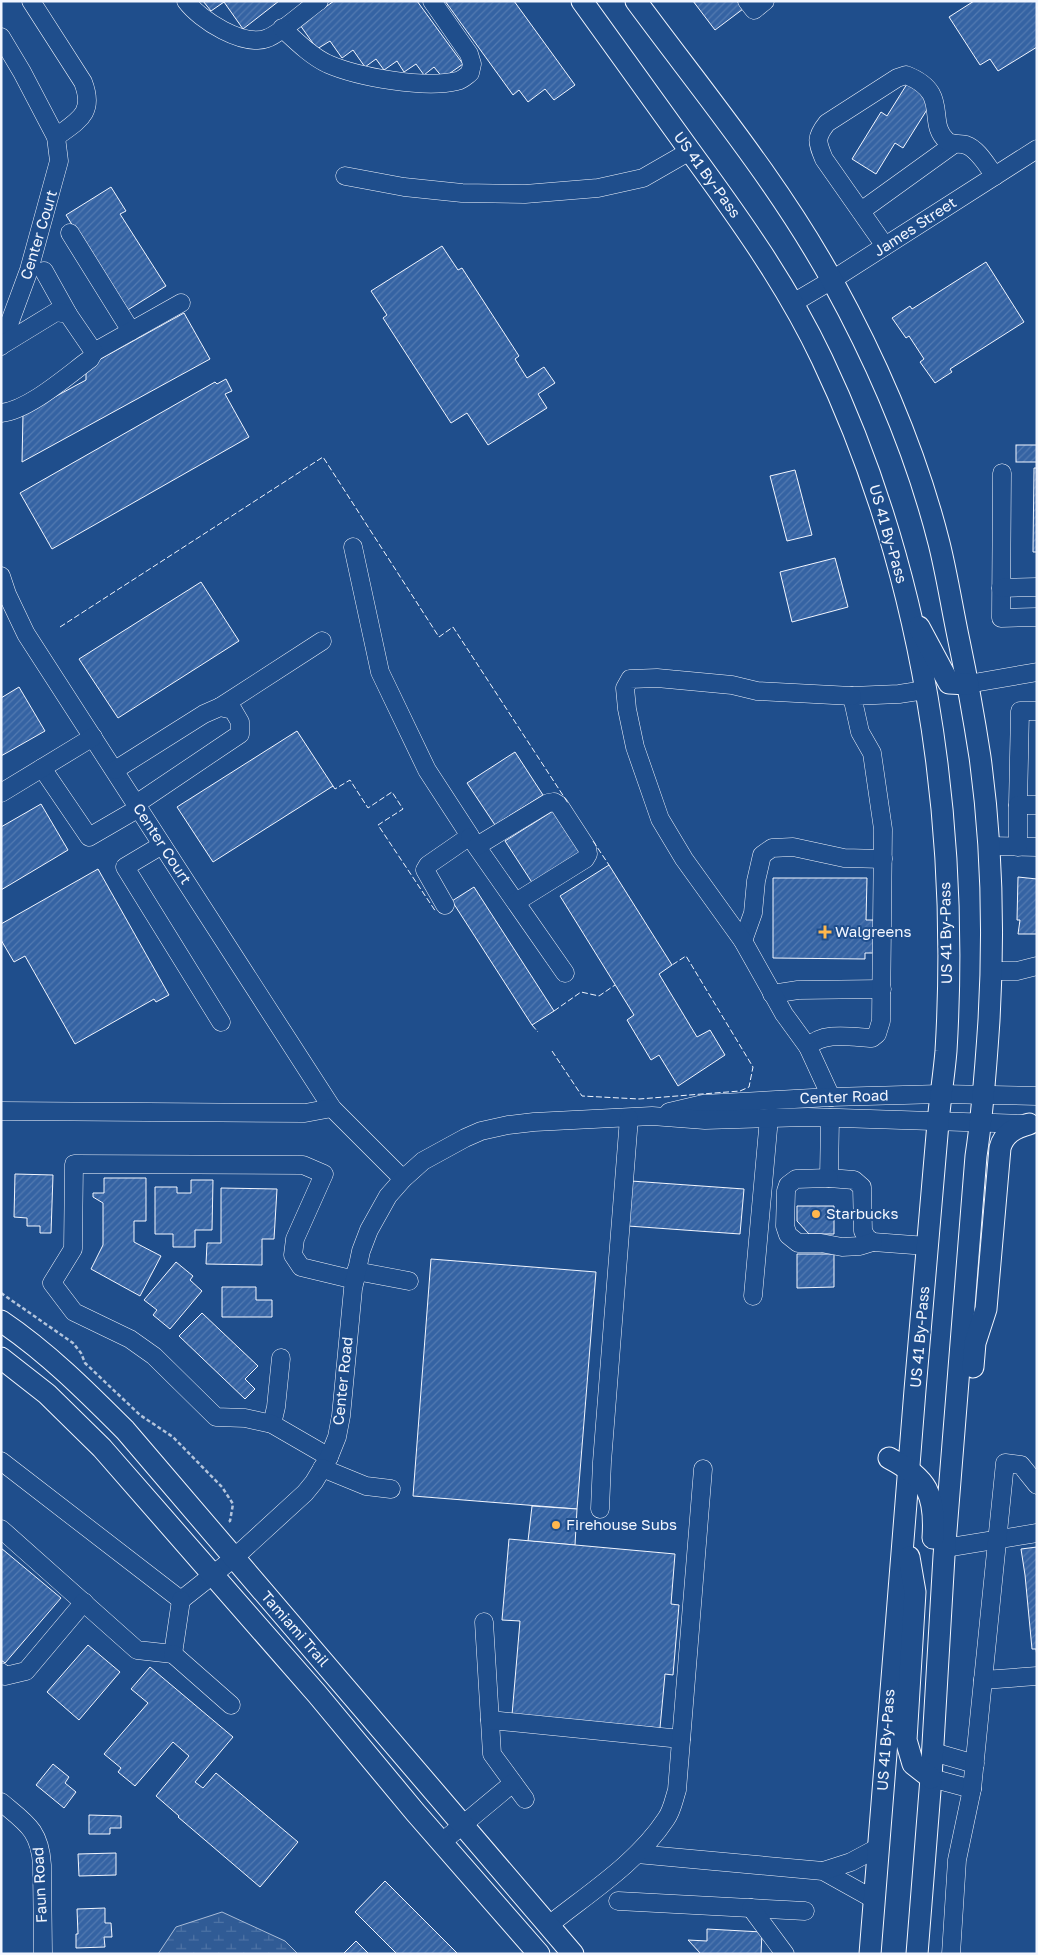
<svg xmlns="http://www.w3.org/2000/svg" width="1038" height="1955" font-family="'Golos Text',sans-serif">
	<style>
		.wetland { fill: url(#wetland-marsh); stroke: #a8bbd7 }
		.building { fill: url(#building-hatch); stroke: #f2f6ff }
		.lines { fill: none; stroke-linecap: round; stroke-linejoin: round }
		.minor-casing { stroke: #f2f6ff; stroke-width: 19 }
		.major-casing { stroke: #f2f6ff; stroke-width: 23 }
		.path { stroke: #b3c4dc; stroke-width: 2.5; stroke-dasharray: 4 2.5; stroke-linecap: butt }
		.minor { stroke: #1f4e8c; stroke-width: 18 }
		.major { stroke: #1f4e8c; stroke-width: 21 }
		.fence { stroke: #f2f6ff; stroke-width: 1; stroke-dasharray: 6 2.5; stroke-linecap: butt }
		.poi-dot { fill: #ffb74d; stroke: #1f4e8c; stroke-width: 2 }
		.labels { text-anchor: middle; stroke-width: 4; stroke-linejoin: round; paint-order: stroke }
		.street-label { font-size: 15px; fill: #f2f6ff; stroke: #1f4e8c }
		.poi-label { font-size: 15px; fill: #f2f6ff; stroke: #1f4e8c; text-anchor: start }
	</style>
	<defs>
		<pattern id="wetland-marsh" width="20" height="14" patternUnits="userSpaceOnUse" patternTransform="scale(1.25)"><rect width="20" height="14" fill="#305b95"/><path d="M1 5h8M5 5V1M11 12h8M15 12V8" fill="none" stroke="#4e73a5"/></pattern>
		<pattern id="building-hatch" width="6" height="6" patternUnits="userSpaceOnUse" patternTransform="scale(1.25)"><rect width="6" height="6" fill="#3563a3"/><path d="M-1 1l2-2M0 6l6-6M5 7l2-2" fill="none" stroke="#537ab1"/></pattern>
	</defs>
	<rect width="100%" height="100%" fill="#1f4e8c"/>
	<path class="wetland" d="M222,1912L285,1941L298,1954H158L176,1927Z"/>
	<g class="building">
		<path d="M203,1H279L243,29L224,2L211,11Z"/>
		<path d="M334,1H417L463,64L443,78L434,67L424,75L416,64L404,72L397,61L384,70L376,59L365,67L353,50L342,58L330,41L317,49L300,25Z"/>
		<path d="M445,1H514L575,85L554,100L545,89L528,102L519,90L513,95Z"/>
		<path d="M693,1H737L743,9L715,30Z"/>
		<path d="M974,1H1037V47L998,71L990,59L980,65L949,17Z"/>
		<path d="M907,84L933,100L903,148L895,143L876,174L852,159L881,112L887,116Z"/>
		<path d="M111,187L126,211L120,214L166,286L126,311L66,215Z"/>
		<path d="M442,246L458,270L462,268L519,356L515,359L527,378L544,367L555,383L538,394L547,408L488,445L467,413L451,423L383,318L387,315L371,291Z"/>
		<path d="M986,262L1024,322L950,369L952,372L935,383L920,362L924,359L909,336L906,338L892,318L910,306L912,309Z"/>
		<path d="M184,313L210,359L22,462L23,414L86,380V367Z"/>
		<path d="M226,379L232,391L225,394L249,437L52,549L20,493L215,382L217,384Z"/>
		<rect x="1016" y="445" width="21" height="17"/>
		<path d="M1034,468H1037V552H1033Z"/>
		<path d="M795,470L812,535L787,541L770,476Z"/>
		<path d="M835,558L848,607L792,622L780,572Z"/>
		<path d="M201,582L239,641L118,718L79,659Z"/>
		<path d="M19,687L45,731L1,756V698Z"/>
		<path d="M297,731L333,786L213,862L177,807Z"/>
		<path d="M515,752L543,795L495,825L467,783Z"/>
		<path d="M41,804L68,850L1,890V827Z"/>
		<path d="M553,811L581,853L533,884L505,841Z"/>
		<path d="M609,865L672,965L659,974L697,1037L710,1030L725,1055L678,1086L659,1055L651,1060L627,1020L634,1015L560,896Z"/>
		<path d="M98,869L169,995L156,1002L154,999L75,1044L25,956L14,962L1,940V924Z"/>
		<path d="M1018,877L1037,879V934H1018L1020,920H1017Z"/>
		<path d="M773,878H867L866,920H874L873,953H865V959L773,958Z"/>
		<path d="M474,887L554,1011L532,1025L452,901Z"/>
		<path d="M15,1174L53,1175L51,1233H40V1226H27V1218L14,1217Z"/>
		<path d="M104,1178H146V1221H134V1242L161,1256L140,1296L91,1269L103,1245V1203L93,1197V1193H104Z"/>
		<path d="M191,1180H213L212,1230H195V1247H173V1234H155V1187H177V1193H191Z"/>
		<path d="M631,1181L744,1189L740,1234L628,1226Z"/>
		<path d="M221,1188L277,1189L274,1239H262V1265L206,1264L207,1243H221Z"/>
		<path d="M797,1206H834V1234H809L797,1221Z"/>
		<path d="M797,1254H834V1287L797,1288Z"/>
		<path d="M431,1259L596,1272L577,1509L413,1496Z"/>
		<path d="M176,1262L193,1276L190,1280L202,1291L170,1329L153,1315L157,1310L144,1300Z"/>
		<path d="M222,1287H256V1300H272V1317H222Z"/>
		<path d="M202,1313L258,1366L245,1379L255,1389L245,1399L179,1336Z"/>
		<path d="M532,1506L577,1509L575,1545L528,1541Z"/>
		<path d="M509,1539L675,1554L671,1604L679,1605L673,1675L665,1674L660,1728L512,1715L520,1621L502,1620Z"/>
		<path d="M1037,1547V1657L1036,1649H1032L1025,1575L1021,1549Z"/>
		<path d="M1,1548L61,1598L5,1663L1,1660Z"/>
		<path d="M88,1645L120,1672L79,1720L47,1692Z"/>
		<path d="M150,1667L233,1737L195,1782L203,1788L216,1773L298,1842L260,1887L178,1817L179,1816L156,1796L189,1756L173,1742L135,1786L118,1772L121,1768L104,1754L148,1703L131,1689Z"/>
		<path d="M53,1764L69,1777L65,1783L76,1792L64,1808L36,1785Z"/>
		<path d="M89,1815L121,1816V1828H110V1834H89Z"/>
		<path d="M116,1853V1875L79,1876L78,1854Z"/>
		<path d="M385,1881L458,1954H397L355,1912Z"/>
		<path d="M105,1908V1923H111L112,1937H104L105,1947L76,1948V1934H78L77,1909Z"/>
		<path d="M707,1929L762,1932L761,1954H701L688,1940L707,1941Z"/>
		<path d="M356,1941L369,1954H343Z"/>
	</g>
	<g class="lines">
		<g class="minor-casing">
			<g id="minor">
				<path d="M31,1L83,82C95,113 79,120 56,137"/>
				<path d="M186,1C200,20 244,48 268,38C281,33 306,10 319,1"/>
				<path d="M747,1L754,10L765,1"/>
				<path d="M282,28C296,41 311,56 328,64C358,77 425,89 457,81C462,80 466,76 470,73L472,64L469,54L432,1"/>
				<path d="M1,37L22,72L56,137L59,161L29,270L1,346"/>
				<path d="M345,176L404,187L462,193L525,194L598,188L643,178L690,151"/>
				<path d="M861,211L954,144"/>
				<path d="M70,233L131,331"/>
				<path d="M885,246L824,159C817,142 815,138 827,123L897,78L906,75C952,93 925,122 947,141C952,145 959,143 966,145C978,149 987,166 995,176"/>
				<path d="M44,271L68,314"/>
				<path d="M793,303L832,280L1037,149"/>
				<path d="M94,352L181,303"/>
				<path d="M1,413C29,410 67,376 90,359L94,352L68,314L56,312L2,345"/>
				<path d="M1002,473L1001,618L1037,617"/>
				<path d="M353,547L380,672L427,770L470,836L428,865L425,870L445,905"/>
				<path d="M1,576L7,594L26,634L332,1108L403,1179"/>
				<path d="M1001,588L1037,587"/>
				<path d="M968,684L1037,672"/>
				<path d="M220,707L322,641"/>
				<path d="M42,768L89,837L139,808"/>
				<path d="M115,770L204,714L220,707L233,710L240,722V734L136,804"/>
				<path d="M1,793L93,737"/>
				<path d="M1018,805L1020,711H1037"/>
				<path d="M470,837L565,973"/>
				<path d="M162,845L125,867L221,1022"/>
				<path d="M477,846L548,803L554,802L559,805L587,848L588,854L585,859L516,902"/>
				<path d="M988,846L1037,847"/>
				<path d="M1018,847V805H1037"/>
				<path d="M743,941L753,913L756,881L762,855L772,848L793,847L844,858L883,859"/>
				<path d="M992,971H1017L1037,966"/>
				<path d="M772,994L798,990L882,989"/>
				<path d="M808,1047C823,1031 851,1037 872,1038L877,1034L881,1021L883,829L872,753L860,732L852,696L899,694L925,690"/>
				<path d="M831,1097L808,1047L784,1014L743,941L684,859L660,819L635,747L627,709L625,688L630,679L657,678L732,685L757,691L852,696"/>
				<path d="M1,1111L305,1113L332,1108"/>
				<path d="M669,1112L703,1104L831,1097L940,1094L1037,1096"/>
				<path d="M830,1118L829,1178L854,1180L862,1187L863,1231L867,1238L873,1242L927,1246"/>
				<path d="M829,1178L796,1179L788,1185L786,1191L785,1226L788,1235L798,1243H821L842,1247L860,1246L873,1242"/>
				<path d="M356,1271L409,1281"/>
				<path d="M753,1296L769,1118"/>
				<path d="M272,1424L276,1407L281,1358"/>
				<path d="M329,1457L272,1424L245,1418L216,1417L154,1356L130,1339L74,1312L52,1283L73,1249L74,1164L303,1165L324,1174L295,1239L293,1255L301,1267L355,1280"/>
				<path d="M1,1461L181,1600L234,1558L305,1493L314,1482L329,1457L337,1437L341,1416L353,1289L361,1251L369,1230L388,1196L403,1179L423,1161L465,1138L481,1131L508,1125L534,1122L652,1116L705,1120L808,1117L1029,1124"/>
				<path d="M322,1468L366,1486L391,1489"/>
				<path d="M600,1509L602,1462L629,1118"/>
				<path d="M1,1529L137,1650L173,1654L181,1600"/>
				<path d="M945,1548L1037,1533"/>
				<path d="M484,1622L492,1754L525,1799"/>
				<path d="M173,1654L231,1705"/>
				<path d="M1,1672L5,1676L26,1671L84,1602"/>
				<path d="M983,1680L1037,1676"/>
				<path d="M490,1720L681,1739"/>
				<path d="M933,1752L975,1764"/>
				<path d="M931,1778L972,1789"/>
				<path d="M1,1802C26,1823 40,1830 42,1865L43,1954"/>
				<path d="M442,1842L513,1783"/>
				<path d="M637,1854L823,1871L875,1900"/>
				<path d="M823,1871L851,1862L879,1847"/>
				<path d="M618,1901L805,1911"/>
				<path d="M751,1908L785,1954"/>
				<path d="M549,1925C589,1893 637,1863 666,1819C672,1811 674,1799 677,1790L703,1469"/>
				<path d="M951,1954L957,1860L972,1789L1005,1463L1021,1465L1037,1485"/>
			</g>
		</g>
		<g class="major-casing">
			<g id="major">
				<path d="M582,1C618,51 654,101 690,151C739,218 787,285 822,359C923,571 960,818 946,1051C944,1075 940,1099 938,1123C930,1212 923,1301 915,1390C899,1578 886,1766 870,1954"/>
				<path d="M636,1C704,93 778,182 833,282C878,364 916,452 939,543C947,575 952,608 959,641C967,679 974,718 980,757C992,844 994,932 989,1020C986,1065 983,1111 976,1156L944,1556L931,1778L917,1954"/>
				<path d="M919,627L949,683L968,684"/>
				<path d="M1,1321C47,1352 86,1391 125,1430L573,1954"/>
				<path d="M1,1358L47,1394L102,1448L317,1694L415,1812L539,1954"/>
				<path d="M973,1367L975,1343L986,1309L1000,1148C1004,1133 1015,1128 1029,1124"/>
				<path d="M889,1458C927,1478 936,1494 933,1538"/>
				<path d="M909,1557L915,1592L906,1740L913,1764L931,1778"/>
			</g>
		</g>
		<path class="path" d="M1,1293L73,1343L81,1353L85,1363L140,1415L173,1437L222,1487L233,1504L230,1521L228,1522"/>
		<use href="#minor" class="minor"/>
		<use href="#major" class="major"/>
		<g class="fence">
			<path d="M60,627L323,457L439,637L453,627L568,803"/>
			<path d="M333,786L335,789L350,780L368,808L392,792L403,809L378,825L436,912"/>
			<path d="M593,841L609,865"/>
			<path d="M554,1011L581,992L599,996L615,985"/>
			<path d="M532,1025L538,1032"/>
			<path d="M552,1051L582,1096L639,1099L740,1091L749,1087L753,1067L686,956L672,965"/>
		</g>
	</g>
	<g class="poi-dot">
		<path d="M822.5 924.5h5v5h5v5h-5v5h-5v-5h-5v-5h5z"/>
		<circle cx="816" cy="1214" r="5"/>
		<circle cx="556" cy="1525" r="5"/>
	</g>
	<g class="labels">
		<g class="street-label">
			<text transform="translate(707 175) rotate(54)" y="5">US 41 By-Pass</text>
			<text transform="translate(915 227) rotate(-33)" y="5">James Street</text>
			<text transform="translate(39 235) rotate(-73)" y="5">Center Court</text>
			<text transform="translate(888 534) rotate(74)" y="5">US 41 By-Pass</text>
			<text transform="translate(162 844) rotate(57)" y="5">Center Court</text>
			<text transform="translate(946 933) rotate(-91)" y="5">US 41 By-Pass</text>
			<text transform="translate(844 1097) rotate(-2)" y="5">Center Road</text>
			<text transform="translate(920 1337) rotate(-85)" y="5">US 41 By-Pass</text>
			<text transform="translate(343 1381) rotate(-84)" y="5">Center Road</text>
			<text transform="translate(295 1629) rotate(49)" y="5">Tamiami Trail</text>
			<text transform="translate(886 1740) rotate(-86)" y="5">US 41 By-Pass</text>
			<text transform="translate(40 1885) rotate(-93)" y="5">Faun Road</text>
		</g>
		<g class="poi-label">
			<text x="835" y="937">Walgreens</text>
			<text x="826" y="1219">Starbucks</text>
			<text x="566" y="1530">Firehouse Subs</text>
		</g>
	</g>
	<rect width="1038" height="1955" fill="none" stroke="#f2f6ff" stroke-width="5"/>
</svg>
